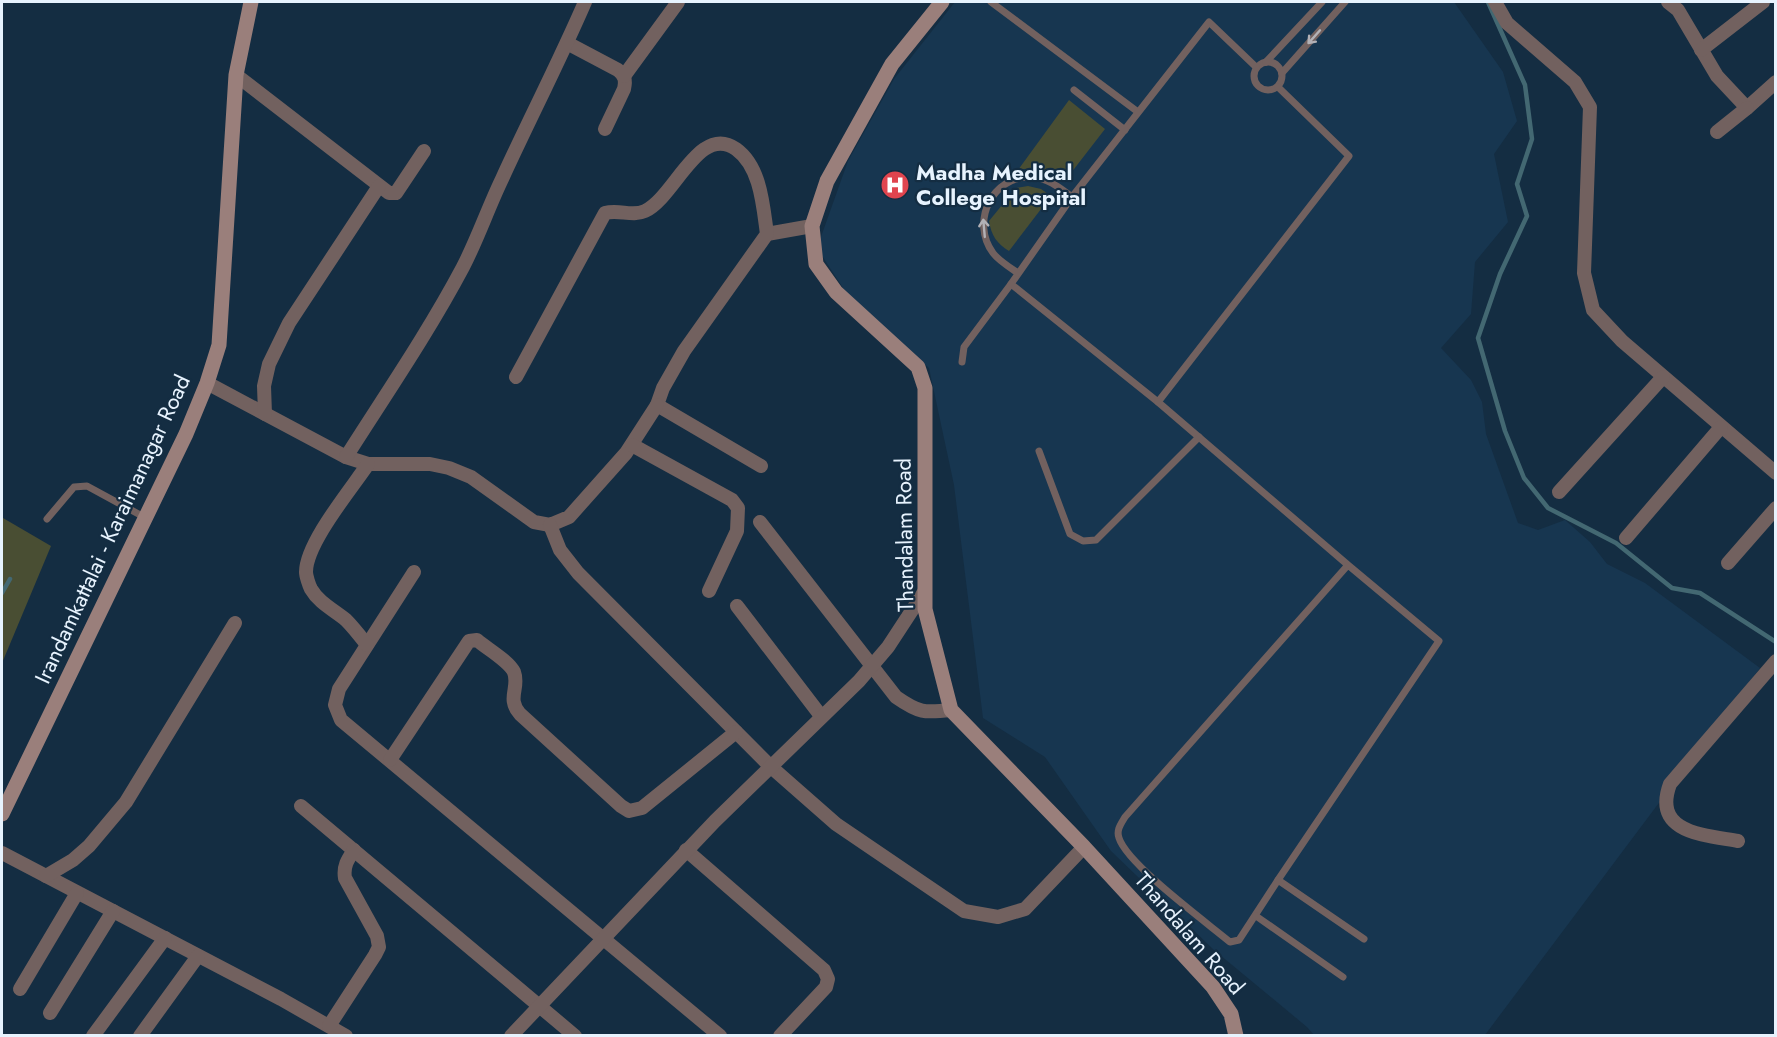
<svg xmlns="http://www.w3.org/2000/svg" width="1777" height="1037" font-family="Jost,sans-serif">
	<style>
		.built { fill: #173650 }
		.green { fill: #494e33 }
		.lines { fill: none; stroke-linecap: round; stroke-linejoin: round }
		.stream { stroke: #436872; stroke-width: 4.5 }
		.lane { stroke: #72615f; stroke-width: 7 }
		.street { stroke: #72615f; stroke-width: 14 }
		.secondary { stroke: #9a7f7b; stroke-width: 15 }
		.oneway { stroke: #b2b1b6 }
		.labels { text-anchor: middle; stroke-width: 4.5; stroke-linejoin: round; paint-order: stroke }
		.poi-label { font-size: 22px; font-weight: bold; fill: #e7f3fe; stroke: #142d42; text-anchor: start }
		.street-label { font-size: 22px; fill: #e7f3fe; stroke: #142d42 }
	</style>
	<rect width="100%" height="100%" fill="#142d42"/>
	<path class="built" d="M955,2H1454L1503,72L1517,121L1494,154L1508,222L1475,262L1471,314L1441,348L1471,380L1482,402L1486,434L1518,523L1538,530L1565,520L1590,542L1607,564L1645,583L1760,668L1485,1035H1314L1307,1027L1214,950L1111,851L1045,757L983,718L954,485L929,368L845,291L817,248L848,161L894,79Z"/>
	<g class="green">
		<path d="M1069,100L1105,129L1064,182C1049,173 1037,166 1018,170Z"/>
		<path d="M1028,186L1041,189L1051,196L1009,251C997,244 991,235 989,221L1016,188Z"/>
		<path d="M3,518L51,546L2,663V519Z"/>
	</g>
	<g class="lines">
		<g class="stream">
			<path d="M1488,2L1525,85L1532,139L1517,184L1527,216L1500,274L1478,338L1505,431L1524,478L1548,508L1616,543L1672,588L1700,593L1776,642"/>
			<path d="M2,593L10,579"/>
		</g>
		<g class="lane">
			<path d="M991,2L1138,112"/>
			<circle cx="1268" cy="76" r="14"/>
			<path d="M1266,62L1322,2"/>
			<path d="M1256,67L1209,22L1072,197L1011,284L1158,402L1349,156L1278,87"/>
			<path d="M1282,73L1345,2"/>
			<path d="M1074,90L1125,130"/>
			<path d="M1018,273C1009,267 999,261 993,253C970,222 992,175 1032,177C1048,178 1060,188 1072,197"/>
			<path d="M962,362L964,347L1011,284"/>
			<path d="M1158,402L1348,565L1125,817C1121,824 1116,830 1119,838C1127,864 1206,922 1230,942L1239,940L1278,880L1439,641L1348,565"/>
			<path d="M1039,451L1070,534L1083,541L1096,540L1199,437"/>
			<path d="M47,519L74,487L87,486L144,517"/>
			<path d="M1278,880L1364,939"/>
			<path d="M1256,916L1343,977"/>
		</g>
		<g class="street">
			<path d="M1495,2L1507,23L1575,82L1590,107L1584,273L1593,310L1622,341L1776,473"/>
			<path d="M1668,2L1678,10L1717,76L1747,108L1776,82"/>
			<path d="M567,43L618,70C625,76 626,80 624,89L605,129"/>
			<path d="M1701,50L1763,2"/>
			<path d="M236,75L389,193H396L424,151"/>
			<path d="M624,76L678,2"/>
			<path d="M1717,132L1747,108"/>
			<path d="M767,234L812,226"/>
			<path d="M516,377L605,213C619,209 632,217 645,211C675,197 699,123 736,149C761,167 763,206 767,234L684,351L663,388L657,405L761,466"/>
			<path d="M207,383L346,457L368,464H430L449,468L471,477L534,522L550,525L569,517L626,453L657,405"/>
			<path d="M265,414L264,386L269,364L289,323L379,186"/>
			<path d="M632,445L732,500L738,508L737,531L709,591"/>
			<path d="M346,457C386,394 428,333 463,267C478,238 488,208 502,179C529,120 559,62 585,2"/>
			<path d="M1559,492L1663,377"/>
			<path d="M760,522L896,697C919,713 924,713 951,710"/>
			<path d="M550,525L560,550L578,573L770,766L836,824L964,911L998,917L1025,909L1084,847"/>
			<path d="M1626,538L1721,427"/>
			<path d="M1728,563L1776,508"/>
			<path d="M414,572L339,689L335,705L341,720L720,1036"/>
			<path d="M737,606L821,716"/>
			<path d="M367,645C360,636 354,628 346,620C334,610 319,603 311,589C309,585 306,576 306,572C306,543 352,488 368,464"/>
			<path d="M390,760L469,641L477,640C486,648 509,661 514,672C520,688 506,698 520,714L621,806L629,811L642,808L736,732"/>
			<path d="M301,806L575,1036"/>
			<path d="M1738,841C1704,835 1652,833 1670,784L1776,661"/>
			<path d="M686,850L824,970L828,979L826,987L780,1036"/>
			<path d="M2,853L281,999L346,1036"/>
			<path d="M46,876L73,860L89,846L126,802L235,623"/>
			<path d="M20,989L77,893"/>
			<path d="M50,1013L113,911"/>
			<path d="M329,1026L375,955L379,947L377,936L345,878C343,866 348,859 354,850"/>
			<path d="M93,1036L165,938"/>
			<path d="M140,1036L198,956"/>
			<path d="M511,1036L715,821L859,681L888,647L924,592"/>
		</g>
		<g class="secondary">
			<path d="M942,2L892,64L827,181L812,226L816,264L836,292L918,367L925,388V609L951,710L1084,847L1213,987L1231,1014L1236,1036"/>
			<path d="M2,814L186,434L207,383L219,345L236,75L251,2"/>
		</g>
	</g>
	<defs><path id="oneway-shaft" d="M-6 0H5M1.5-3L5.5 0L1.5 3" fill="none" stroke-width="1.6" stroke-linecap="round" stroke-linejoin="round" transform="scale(1.5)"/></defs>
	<g class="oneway">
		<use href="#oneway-shaft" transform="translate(1314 37) rotate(132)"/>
		<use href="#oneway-shaft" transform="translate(984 228) rotate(-95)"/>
	</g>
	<defs>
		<g id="hospital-disc" transform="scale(1.5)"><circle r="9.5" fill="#e0444e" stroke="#142d42"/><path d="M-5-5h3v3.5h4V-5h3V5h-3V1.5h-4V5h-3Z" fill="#fff"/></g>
	</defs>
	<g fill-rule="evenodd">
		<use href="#hospital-disc" x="895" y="185"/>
	</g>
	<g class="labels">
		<g class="poi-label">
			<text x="916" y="180">Madha Medical<tspan x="916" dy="25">College Hospital</tspan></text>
		</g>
		<g class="street-label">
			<text transform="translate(112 529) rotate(-65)" y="8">Irandamkattalai - Karaimanagar Road</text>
			<text transform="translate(904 535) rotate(-91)" y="8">Thandalam Road</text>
			<text transform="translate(1190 933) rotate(49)" y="8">Thandalam Road</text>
		</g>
	</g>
	<rect width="1777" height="1037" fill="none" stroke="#e7f3fe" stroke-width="6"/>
</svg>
